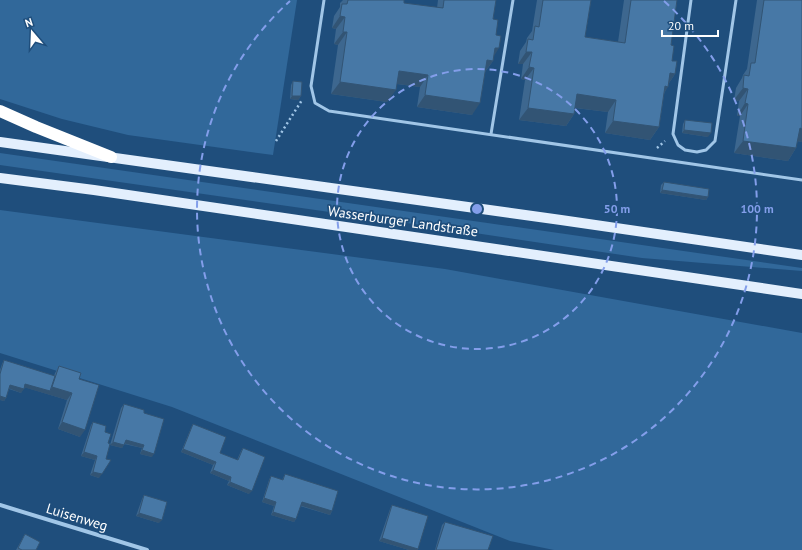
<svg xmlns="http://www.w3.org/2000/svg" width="802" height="550" font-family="'PT Sans',sans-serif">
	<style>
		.green { fill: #31689a }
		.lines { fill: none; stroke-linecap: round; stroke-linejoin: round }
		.path { stroke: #a1c6e7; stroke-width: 2.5; stroke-dasharray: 2 3; stroke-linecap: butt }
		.service { stroke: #a1c6e7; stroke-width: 3 }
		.minor { stroke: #a1c6e7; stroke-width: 4 }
		.primary { stroke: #e3effd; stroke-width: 10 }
		.motorway { stroke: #fff; stroke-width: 12 }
		.wall { fill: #3d678f }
		.shaded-wall { fill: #325474 }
		.building { fill: #4778a6; stroke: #325474 }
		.ring { fill: none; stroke: #839eea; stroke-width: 2; stroke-dasharray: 7 5 }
		.labels { text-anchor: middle; stroke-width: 3.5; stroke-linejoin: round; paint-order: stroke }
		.street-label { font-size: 14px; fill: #fff; stroke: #1f4e7c }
		.centre { fill: #839eea; stroke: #1f4e7c; stroke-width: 2 }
		.ring-label { font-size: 12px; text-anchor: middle; font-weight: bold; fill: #839eea; stroke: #1f4e7c; stroke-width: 3.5; stroke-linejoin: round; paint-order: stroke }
	</style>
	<rect width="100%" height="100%" fill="#1f4e7c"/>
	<g class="green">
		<path d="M0,0H297L273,155L128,135L62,119L0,99Z"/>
		<path d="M0,153L802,268V271L642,258L435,227L0,165Z"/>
		<path d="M0,210L445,269L802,333V550H554L510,541L172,407L0,353Z"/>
	</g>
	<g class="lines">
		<g class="path">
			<path d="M276,141L302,100"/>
			<path d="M657,148L665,141"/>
		</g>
		<g class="service">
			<path d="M324,0L311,86L315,103L329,111L802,180"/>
			<path d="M691,0L673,134L678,145L685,150L697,152L706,150L715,141L736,0"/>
			<path d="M491,134L513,0"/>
		</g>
		<path class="minor" d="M0,505L147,550"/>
		<g class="primary">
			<path d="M0,142L561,220L802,255"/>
			<path d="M0,178L94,190L802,294"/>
		</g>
		<path class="motorway" d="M0,111L36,127L111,157"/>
	</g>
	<g class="wall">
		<path d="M343,0H404V3L437,8L438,0H496L493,19V61L485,72L472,115L417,107L420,87L397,84L387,102L331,94L338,45L334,44L336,29L332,28L334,16L340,7V3Z"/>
		<path d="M537,0H591L585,37L618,42L624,0H677L671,45L672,61L675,74L669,83L664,94L659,127L650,140L605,133L608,112L575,108L574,114L566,126L519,120L525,80L521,79L523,64H518L520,51L526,42L527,38L532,31Z"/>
		<path d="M757,0H802V142L797,141L796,148L788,161L734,153L740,116H737L739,101L734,100L736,88L742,78L743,75L747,69Z"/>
		<path d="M293,81L301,96L298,100L290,99L291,85Z"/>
		<path d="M685,120L708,137L682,133L683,124Z"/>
		<path d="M664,182L708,197L706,200L660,193L661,185Z"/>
		<path d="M4,360L54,376L55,373L59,366L79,379L80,437L58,429L67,400L24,387L21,393L9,389L6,398L4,401L0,400V370L2,364Z"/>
		<path d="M124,404L144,413L152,457L140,454L142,448L124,444L122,448L110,445L121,408Z"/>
		<path d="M93,422L105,432L99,478L90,475L95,460L81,456L91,425Z"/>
		<path d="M193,424L220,453L237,460L241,451L243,448L249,494L227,485L229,481L210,473L213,465L181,452L191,428Z"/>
		<path d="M285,474L332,511L330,515L300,506L296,519L294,522L271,515L274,506L262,502L269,480L271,476L282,480Z"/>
		<path d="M144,495L159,523L136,516L142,499Z"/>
		<path d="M392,505L418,549L417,550H409L379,541L390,509Z"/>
		<path d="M445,522L488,550H435L442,525Z"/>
		<path d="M25,534L36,550H16Z"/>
	</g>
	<g class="shaded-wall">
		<path d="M340,16L345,17L336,29L332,28Z"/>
		<path d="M343,32H347L338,45L334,44Z"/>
		<path d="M495,48H499L491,61Z"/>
		<path d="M526,52H532L523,64H518Z"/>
		<path d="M487,60L493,61L484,73Z"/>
		<path d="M529,67L534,68L525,80L521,79Z"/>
		<path d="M399,71L428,75L420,87L390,83Z"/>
		<path d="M670,73L675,74L667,86Z"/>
		<path d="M340,82L396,90L387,102L331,94Z"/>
		<path d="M665,86L668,87L660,99Z"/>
		<path d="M743,88L748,89L739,101L734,100Z"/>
		<path d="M577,94L616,100L608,112L568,107Z"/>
		<path d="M425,95L480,103L472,115L417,107Z"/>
		<path d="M292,96H301L298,100L290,99Z"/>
		<path d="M745,103L748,104L740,116H737Z"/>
		<path d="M528,108L574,114L566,126L519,120Z"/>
		<path d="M613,121L659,127L650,140L605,133Z"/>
		<path d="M800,128L802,129V142L791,140Z"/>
		<path d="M684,130L711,133L708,137L682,133Z"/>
		<path d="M743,141L796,148L788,161L734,153Z"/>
		<path d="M662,190L708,197L706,200L660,193Z"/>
		<path d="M25,384L50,391L52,387L72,393L67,400L23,387Z"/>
		<path d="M10,385L24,389L21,393L8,388Z"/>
		<path d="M0,396L6,398L4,401L0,400Z"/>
		<path d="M62,422L85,430L80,437L58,429Z"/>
		<path d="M126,440L144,445L142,448L123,443Z"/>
		<path d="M113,442L124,445L122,448L110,445Z"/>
		<path d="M183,449L216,462L213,465L181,452Z"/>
		<path d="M142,450L154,454L152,457L140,454Z"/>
		<path d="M84,452L97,456L95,460L81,456Z"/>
		<path d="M213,470L231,477L229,481L210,473Z"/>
		<path d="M93,472L102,474L99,478L90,475Z"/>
		<path d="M230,482L252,491L249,494L227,485Z"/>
		<path d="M264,498L276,502L274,506L262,502Z"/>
		<path d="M302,502L332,511L330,515L299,505Z"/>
		<path d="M273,512L296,519L294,522L271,515Z"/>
		<path d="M139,513L162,520L159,523L136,516Z"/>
		<path d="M382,538L418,549L417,550H409L379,541Z"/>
	</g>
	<g class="building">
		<path d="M348,0H404V3L443,8L444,0H496L493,19L498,20L496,35L501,36L499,48H495L493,61L487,60L480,103L425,95L428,75L399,71L396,90L340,82L347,32H343L345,17L340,16L342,4H347Z"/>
		<path d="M543,0H591L585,37L625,43L631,0H677L671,45L674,46L672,61H677L675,74L670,73L668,87L665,86L659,127L613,121L616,100L577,94L574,114L528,108L534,68L529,67L532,52H526L528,39L533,40L535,26L539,27Z"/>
		<path d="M764,0H802V129L800,128L796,148L743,141L748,104L745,103L748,89L743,88L744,75L749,76L751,63H755Z"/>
		<path d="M293,81L302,82L301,96H292Z"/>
		<path d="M685,120L712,123L711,133L684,130Z"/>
		<path d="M664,182L709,189L708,197L662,190Z"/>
		<path d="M4,360L55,376L50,391L25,384L24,389L10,385L6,398L0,396V374Z"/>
		<path d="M59,366L81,373L79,379L99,385L85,430L62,422L72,393L52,387Z"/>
		<path d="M124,404L144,410V413L164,419L154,454L142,450L144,445L126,440L124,445L113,442Z"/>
		<path d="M93,422L106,426L105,432L111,434L108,443L110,444L106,459L111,460L102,474L93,472L97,456L84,452Z"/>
		<path d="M193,424L226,437L220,453L238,460L243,448L265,457L252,491L230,482L231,477L213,470L216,462L183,449Z"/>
		<path d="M285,474L338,491L332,511L302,502L296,519L273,512L276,502L264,498L271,476L283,480Z"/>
		<path d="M144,495L167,502L162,520L139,513Z"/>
		<path d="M392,505L428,516L418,549L382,538Z"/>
		<path d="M445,522L493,536L488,550H436Z"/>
		<path d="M25,534L40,542L36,550H22L18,548Z"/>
	</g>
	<g class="ring">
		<circle cx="477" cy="209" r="140"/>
		<path d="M664 1A280 280 0 1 1 290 1"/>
	</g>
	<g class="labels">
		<g class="street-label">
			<text transform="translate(403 221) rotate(8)" y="5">Wasserburger Landstraße</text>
			<text transform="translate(77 517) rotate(17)" y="5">Luisenweg</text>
		</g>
	</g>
	<circle cx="477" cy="209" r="6" class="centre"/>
	<g class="ring-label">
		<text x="617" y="213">50 m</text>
		<text x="757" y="213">100 m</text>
	</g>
	<g transform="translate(32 32) rotate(341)" stroke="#1f4e7c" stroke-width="3" paint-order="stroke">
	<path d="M0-3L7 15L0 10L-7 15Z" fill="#ffffff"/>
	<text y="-6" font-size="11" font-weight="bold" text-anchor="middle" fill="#ffffff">N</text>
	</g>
	<path d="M662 30v6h56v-6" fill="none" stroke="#ffffff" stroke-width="2"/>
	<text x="668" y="30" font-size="12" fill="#ffffff" stroke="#1f4e7c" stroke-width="3" paint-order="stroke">20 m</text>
</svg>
